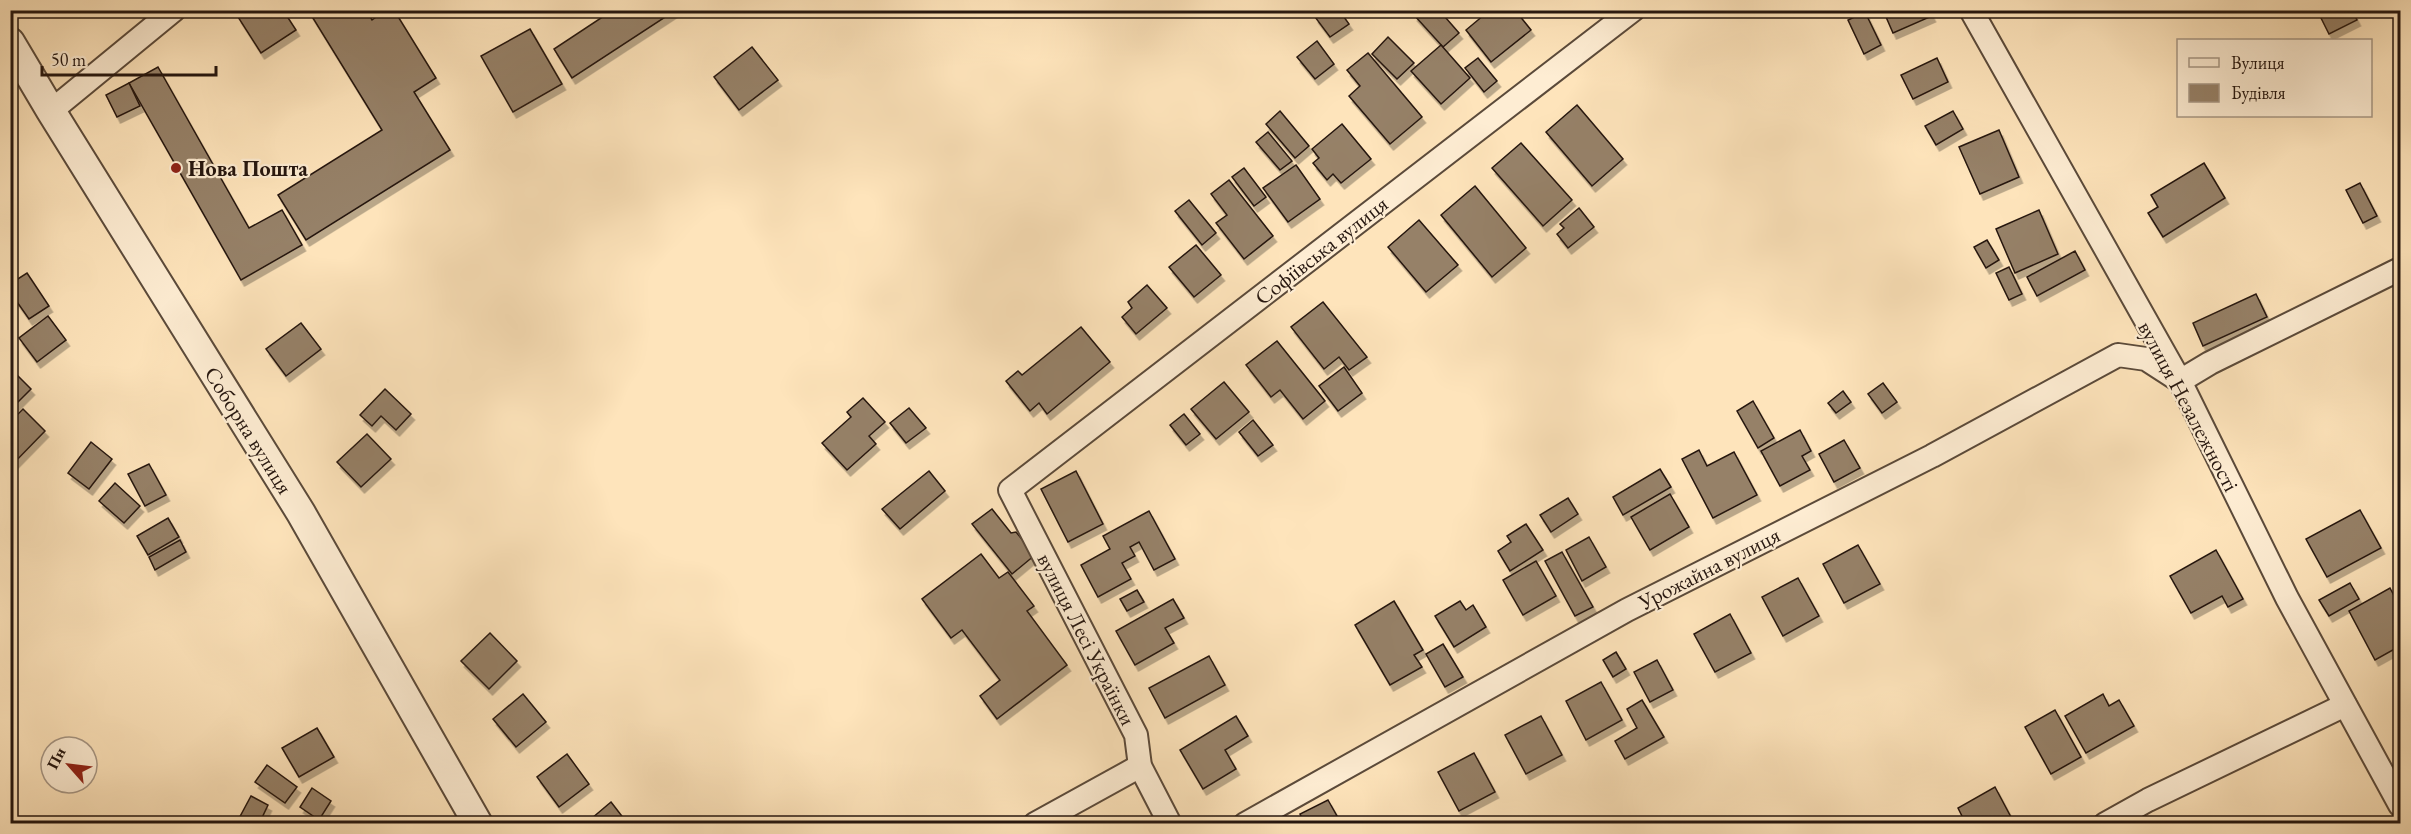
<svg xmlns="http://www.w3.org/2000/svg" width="2411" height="834" font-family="'EB Garamond',serif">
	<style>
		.building { fill: #968168; stroke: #25160f; stroke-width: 1.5; filter: url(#shadow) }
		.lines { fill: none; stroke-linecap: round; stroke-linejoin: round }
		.minor-casing { stroke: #5b4a3a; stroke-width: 26 }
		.tertiary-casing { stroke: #5b4a3a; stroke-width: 32 }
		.minor { stroke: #feedd3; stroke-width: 22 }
		.tertiary { stroke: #feedd3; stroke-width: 28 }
		.poi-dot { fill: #8f2418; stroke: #feedd3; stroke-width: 2 }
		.labels { text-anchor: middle; stroke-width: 4.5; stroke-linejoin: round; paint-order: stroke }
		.poi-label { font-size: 22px; font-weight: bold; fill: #25160f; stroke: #feedd3; text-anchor: start }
		.street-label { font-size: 22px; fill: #25160f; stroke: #feedd3 }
	</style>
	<defs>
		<filter id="shadow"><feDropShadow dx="3.5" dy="6" stdDeviation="0" flood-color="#0004"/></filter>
	</defs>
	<rect width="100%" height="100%" fill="#fee4bb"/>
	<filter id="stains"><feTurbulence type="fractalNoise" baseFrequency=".00333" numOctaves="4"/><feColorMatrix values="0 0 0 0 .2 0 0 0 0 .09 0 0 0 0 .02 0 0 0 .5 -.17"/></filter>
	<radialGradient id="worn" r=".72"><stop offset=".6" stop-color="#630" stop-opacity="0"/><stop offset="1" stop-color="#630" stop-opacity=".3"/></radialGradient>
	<g class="building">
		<path d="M248,10H283L296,30L261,53L238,17Z"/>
		<path d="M308,10H366L372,20L386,10H394L436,78L414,92L450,150L306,240L278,195L382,130Z"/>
		<path d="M613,10H676L572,78L554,49Z"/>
		<path d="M1324,10H1339L1349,24L1330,37L1315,17Z"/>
		<path d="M1419,10H1439L1459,33L1443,47L1414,15Z"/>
		<path d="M1490,10H1515L1531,30L1491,62L1466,30Z"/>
		<path d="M1883,10H1929L1932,16L1893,33Z"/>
		<path d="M2317,10H2352L2357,20L2329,34Z"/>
		<path d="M1865,12L1881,45L1864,54L1848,20Z"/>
		<path d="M530,29L562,84L513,112L481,56Z"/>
		<path d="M1388,37L1414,63L1397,79L1372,54Z"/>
		<path d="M1317,41L1334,64L1315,79L1297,57Z"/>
		<path d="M1441,45L1470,78L1441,104L1411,71Z"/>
		<path d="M752,47L778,80L739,110L714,77Z"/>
		<path d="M1368,53L1422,117L1390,144L1349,96L1360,86L1347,70Z"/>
		<path d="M1478,58L1497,81L1484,92L1465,68Z"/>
		<path d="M1937,58L1948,82L1913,99L1901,75Z"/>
		<path d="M158,67L249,228L282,210L302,245L241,280L129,83Z"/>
		<path d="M129,83L140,106L117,117L106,95Z"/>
		<path d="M1577,105L1623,159L1592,186L1546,132Z"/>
		<path d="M1280,111L1309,146L1295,158L1266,124Z"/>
		<path d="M1953,111L1963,129L1936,145L1925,126Z"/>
		<path d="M1342,124L1371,159L1341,183L1333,174L1327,180L1313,163L1319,158L1312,149Z"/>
		<path d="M1999,130L2019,177L1980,194L1959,147Z"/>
		<path d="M1268,132L1292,161L1280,170L1256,142Z"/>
		<path d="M1521,143L1572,200L1543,226L1492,168Z"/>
		<path d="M2204,163L2225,198L2163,237L2148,213L2158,207L2151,195Z"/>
		<path d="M1296,165L1320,199L1288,222L1263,188Z"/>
		<path d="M1244,168L1266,197L1254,206L1232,177Z"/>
		<path d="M1229,180L1273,236L1244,259L1216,223L1227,215L1211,194Z"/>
		<path d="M2360,183L2377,216L2363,223L2346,190Z"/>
		<path d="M1475,186L1526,248L1492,277L1441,215Z"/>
		<path d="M1189,200L1216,233L1202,245L1175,211Z"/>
		<path d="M1579,208L1594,227L1568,248L1557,234L1564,228L1560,224Z"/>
		<path d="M2039,210L2058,254L2015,273L1996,229Z"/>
		<path d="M1419,220L1458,265L1426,292L1388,247Z"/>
		<path d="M1987,240L1999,260L1986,268L1974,247Z"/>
		<path d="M1196,245L1221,275L1194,297L1169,267Z"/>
		<path d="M2075,251L2085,270L2037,296L2027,277Z"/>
		<path d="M2009,267L2022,294L2009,300L1996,273Z"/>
		<path d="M27,273L49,306L29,319L10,292V284Z"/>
		<path d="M1147,285L1167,308L1136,334L1122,317L1132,308L1128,302Z"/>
		<path d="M2256,294L2267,317L2203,346L2193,323Z"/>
		<path d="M1323,302L1367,357L1349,370L1339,357L1324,369L1291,327Z"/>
		<path d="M48,316L66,340L37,362L19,338Z"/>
		<path d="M301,323L321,349L286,376L266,349Z"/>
		<path d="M1081,327L1110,362L1047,414L1039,403L1030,411L1006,381L1018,371L1022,375Z"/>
		<path d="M1277,341L1325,401L1303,419L1280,390L1271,397L1246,365Z"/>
		<path d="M1344,367L1362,393L1338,411L1319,386Z"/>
		<path d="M10,368L31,389L14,406L10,402Z"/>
		<path d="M1224,382L1249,412L1216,439L1191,409Z"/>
		<path d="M1883,383L1897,402L1882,413L1868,394Z"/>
		<path d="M385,389L411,414L396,430L381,416L372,426L360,415Z"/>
		<path d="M1843,391L1851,402L1836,413L1828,403Z"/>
		<path d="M863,398L885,422L869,436L876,444L847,470L822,443L851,417L847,412Z"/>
		<path d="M1753,401L1774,438L1758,448L1737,411Z"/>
		<path d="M909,408L926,428L906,443L890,423Z"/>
		<path d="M23,409L45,431L10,467V422Z"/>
		<path d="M1184,414L1200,434L1186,445L1170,425Z"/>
		<path d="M1253,420L1273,445L1258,456L1239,432Z"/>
		<path d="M1800,430L1811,451L1802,456L1810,470L1780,486L1761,451Z"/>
		<path d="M367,434L391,459L361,487L337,462Z"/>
		<path d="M1844,440L1860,468L1834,482L1819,454Z"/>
		<path d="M91,442L112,459L89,489L68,473Z"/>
		<path d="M1699,450L1707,466L1734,452L1757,495L1713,518L1682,459Z"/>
		<path d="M149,464L166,495L145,506L128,474Z"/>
		<path d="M1660,469L1671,487L1623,515L1613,497Z"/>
		<path d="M929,471L945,491L900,529L882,509Z"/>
		<path d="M1076,471L1103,524L1068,542L1041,489Z"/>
		<path d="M115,483L140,506L124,523L99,501Z"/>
		<path d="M1670,494L1689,527L1650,550L1631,517Z"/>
		<path d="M1568,498L1578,514L1551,532L1540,515Z"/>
		<path d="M992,509L1011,533L1016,532L1035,555L1012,574L972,524Z"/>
		<path d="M2360,510L2381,548L2327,577L2306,539Z"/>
		<path d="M1149,511L1175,559L1154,570L1139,542L1130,547L1135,556L1122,563L1131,579L1098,597L1081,565L1110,549L1103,536Z"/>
		<path d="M168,518L179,537L148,555L137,536Z"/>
		<path d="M1526,524L1543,550L1510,571L1498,551L1511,542L1507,536Z"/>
		<path d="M1589,537L1606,567L1582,581L1566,550Z"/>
		<path d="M180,540L186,552L155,570L149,557Z"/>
		<path d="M1858,545L1880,584L1844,603L1823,564Z"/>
		<path d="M2216,550L2243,599L2228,607L2222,596L2191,613L2170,576Z"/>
		<path d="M1562,552L1593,607L1575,616L1545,561Z"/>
		<path d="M981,554L999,578L1008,572L1034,606L1027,611L1067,665L997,719L980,696L1000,680L962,630L951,638L922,599Z"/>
		<path d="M1536,561L1556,596L1523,615L1503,580Z"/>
		<path d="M1798,578L1819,616L1783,636L1762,597Z"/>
		<path d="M2350,583L2359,599L2329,616L2319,600Z"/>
		<path d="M2390,588L2400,607V646L2375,660L2349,611Z"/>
		<path d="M1137,590L1144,602L1127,611L1120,599Z"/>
		<path d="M1173,599L1184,618L1165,628L1174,643L1135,665L1116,631Z"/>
		<path d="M1394,601L1423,650L1414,655L1422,667L1390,685L1355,625Z"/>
		<path d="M1460,601L1466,610L1473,605L1486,627L1454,647L1435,616Z"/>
		<path d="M1730,614L1751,653L1715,672L1694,634Z"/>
		<path d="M490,633L517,661L489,689L461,661Z"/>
		<path d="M1443,644L1463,677L1445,687L1426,654Z"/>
		<path d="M1616,652L1626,669L1613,677L1603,660Z"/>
		<path d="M1209,656L1225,685L1165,718L1149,688Z"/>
		<path d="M1657,660L1673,690L1650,702L1634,672Z"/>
		<path d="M1601,682L1622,720L1586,740L1566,701Z"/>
		<path d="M523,694L546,722L516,747L493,719Z"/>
		<path d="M2103,694L2109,706L2119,700L2134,726L2086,753L2065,716Z"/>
		<path d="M1642,700L1664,737L1625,759L1615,741L1637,728L1627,709Z"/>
		<path d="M2055,710L2081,757L2051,774L2025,727Z"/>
		<path d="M1236,716L1248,736L1225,750L1236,769L1203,789L1180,750Z"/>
		<path d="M1541,716L1562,755L1526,774L1505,735Z"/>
		<path d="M317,728L334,757L299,777L282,748Z"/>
		<path d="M1474,753L1495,792L1459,811L1438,772Z"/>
		<path d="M567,754L589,784L559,807L537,777Z"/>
		<path d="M267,765L297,787L285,803L255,782Z"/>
		<path d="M1995,787L2012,819L2004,824H1966L1958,808Z"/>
		<path d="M312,788L331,801L319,820L300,807Z"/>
		<path d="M251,796L268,805L259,824H236Z"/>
		<path d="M1328,800L1337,816L1322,824H1305L1300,814Z"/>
		<path d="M611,802L628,824H585Z"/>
	</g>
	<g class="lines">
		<g class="minor-casing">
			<g id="minor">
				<path d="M1971,10L2180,381L2287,598L2400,805"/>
				<path d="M51,111L174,10"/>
				<path d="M2180,381L2210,363L2400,269"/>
				<path d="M1035,824L1140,766"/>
				<path d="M1170,824L1140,766L1136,735L1010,490L1633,10"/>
				<path d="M1245,824L1627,610L1932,456L2118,355L2146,359L2180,381"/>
				<path d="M2105,824L2148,800L2345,705"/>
			</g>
		</g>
		<g class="tertiary-casing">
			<path id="tertiary" d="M10,42L51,111L301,513L478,824"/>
		</g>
		<use href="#minor" class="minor"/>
		<use href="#tertiary" class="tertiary"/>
	</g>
	<circle class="poi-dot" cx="176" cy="168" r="6"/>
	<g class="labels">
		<g class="poi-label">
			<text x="188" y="176">Нова Пошта</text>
		</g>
		<g class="street-label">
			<text transform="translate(1321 250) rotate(-38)" y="8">Софіївська вулиця</text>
			<text transform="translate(2189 406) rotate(62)" y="8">вулиця Незалежності</text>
			<text transform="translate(249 430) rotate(58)" y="8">Соборна вулиця</text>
			<text transform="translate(1709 568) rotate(-27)" y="8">Урожайна вулиця</text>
			<text transform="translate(1087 639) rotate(63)" y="8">вулиця Лесі Українки</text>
		</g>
	</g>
	<rect width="2411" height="834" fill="none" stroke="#fee4bb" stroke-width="36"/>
	<rect x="12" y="12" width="2387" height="810" fill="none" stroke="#25160f" stroke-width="3"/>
	<rect x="18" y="18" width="2375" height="798" fill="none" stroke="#25160f" stroke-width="1.5"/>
	<rect x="2177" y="39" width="195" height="78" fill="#feedd3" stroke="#a79785" stroke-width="1.5"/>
	<rect x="2189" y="58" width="30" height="9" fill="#feedd3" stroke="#a79785" stroke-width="1.5"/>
	<text x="2231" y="69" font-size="18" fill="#25160f">Вулиця</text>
	<rect x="2189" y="84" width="30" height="18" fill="#968168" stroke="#a79785" stroke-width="1.5"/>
	<text x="2231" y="99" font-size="18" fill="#25160f">Будівля</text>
	<g transform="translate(69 765) rotate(298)"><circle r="28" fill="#feedd3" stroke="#a79785" stroke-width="1.5"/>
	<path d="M0-4.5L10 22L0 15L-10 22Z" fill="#8f2418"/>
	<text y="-9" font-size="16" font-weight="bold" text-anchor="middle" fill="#25160f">Пн</text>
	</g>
	<path d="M42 66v9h174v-9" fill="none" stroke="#25160f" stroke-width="3"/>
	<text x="51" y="66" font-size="18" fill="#25160f" stroke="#feedd3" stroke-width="4.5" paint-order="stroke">50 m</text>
	<rect width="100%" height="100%" filter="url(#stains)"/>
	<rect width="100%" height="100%" fill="url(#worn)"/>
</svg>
